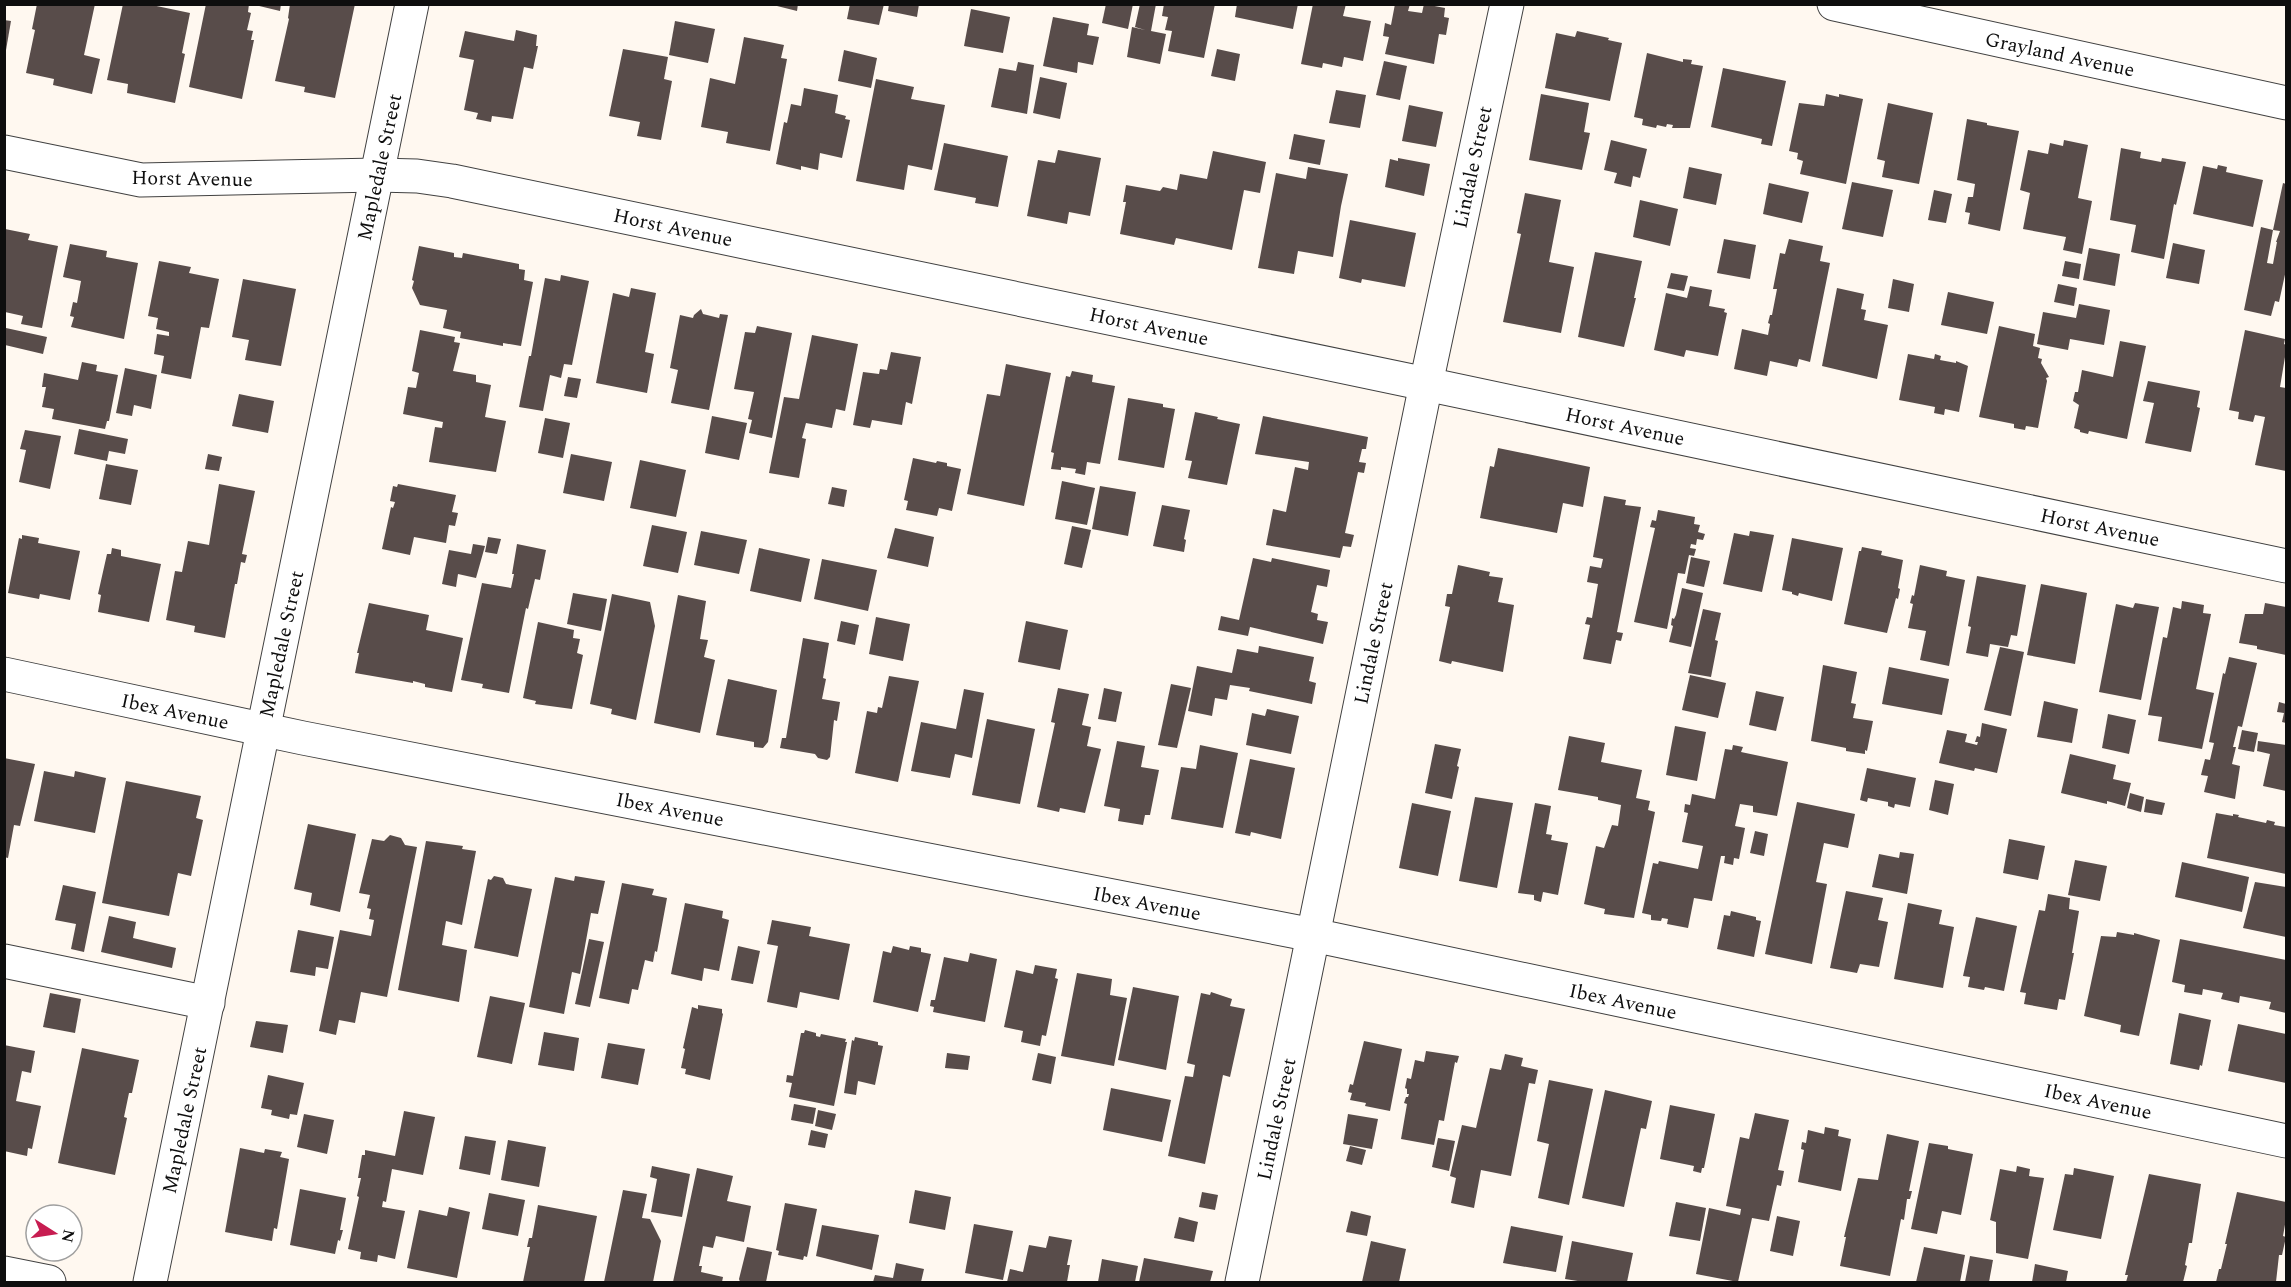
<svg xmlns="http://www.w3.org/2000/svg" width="2291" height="1287" font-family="Spectral,serif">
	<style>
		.building { fill: #584c4a }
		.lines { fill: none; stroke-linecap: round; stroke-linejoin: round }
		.minor-casing { stroke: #414141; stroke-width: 35 }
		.minor { stroke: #fff; stroke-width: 33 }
		.labels { text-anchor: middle; stroke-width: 6; stroke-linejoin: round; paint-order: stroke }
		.street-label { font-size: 20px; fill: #0e0e0e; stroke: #fff }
	</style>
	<rect width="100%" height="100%" fill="#fff8f0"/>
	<g class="building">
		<path d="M37,4H95L84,55L100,59L92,94L53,85L54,79L26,73L35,30L32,29Z"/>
		<path d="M123,4H147L190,13L182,53L185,54L175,103L127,93L128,84L107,80Z"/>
		<path d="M206,4H249L248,12L251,13L247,30L253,31L251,40H254L242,99L189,87Z"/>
		<path d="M251,4H281L280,11Z"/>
		<path d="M290,4H355L335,98L304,92L305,87L275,81L289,19L288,18Z"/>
		<path d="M769,4H798L797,11Z"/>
		<path d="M850,4H884L879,25L847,19Z"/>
		<path d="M889,4H919L917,17L888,11Z"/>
		<path d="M1106,4H1133L1128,29L1102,23Z"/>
		<path d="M1140,4H1156L1151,31L1166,34L1160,64L1127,57L1132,27L1145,30L1135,27Z"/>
		<path d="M1164,4H1215L1204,58L1168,51L1172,31L1165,30L1168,17L1162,16Z"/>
		<path d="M1237,4H1298L1293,29L1235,17Z"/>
		<path d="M1313,4H1346L1343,16L1371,21L1363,61L1344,57L1342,67L1323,63L1322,68L1301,64Z"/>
		<path d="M1395,4H1410L1408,11L1422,13L1424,4L1445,8L1444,17L1449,18L1446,35L1439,34L1434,64L1385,54L1389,37L1383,36L1385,23L1391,25Z"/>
		<path d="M971,9L1010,17L1003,53L964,46Z"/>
		<path d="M1053,17L1089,24L1087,35L1099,37L1093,65L1078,62L1077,73L1043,66Z"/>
		<path d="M4,20L11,21L6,50H4Z"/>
		<path d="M675,21L715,29L708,63L669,55Z"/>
		<path d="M516,30L537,35L536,46H538L533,69L524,67L513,119L492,116L491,122L476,119L478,113L464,110L474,60L459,57L465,31L514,41Z"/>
		<path d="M1577,31L1609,38L1608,40L1622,43L1610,101L1545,88L1556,33L1575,37Z"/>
		<path d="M744,37L784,45L781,58L787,59L770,151L726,143L728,132L701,127L710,78L735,84Z"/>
		<path d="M623,49L668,57L664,79L672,81L661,140L637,136L640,122L609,116Z"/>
		<path d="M1217,49L1240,54L1235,81L1211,76Z"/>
		<path d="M844,50L877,58L871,88L838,81Z"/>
		<path d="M1647,53L1683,62V59L1692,60L1691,64L1703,66L1690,128H1672L1673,125L1667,124L1666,127L1657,125L1656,128L1642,125L1643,119L1634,117Z"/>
		<path d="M1384,61L1407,66L1400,100L1376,95Z"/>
		<path d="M1018,62L1034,65L1027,114L991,107L999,68L1016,71Z"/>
		<path d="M1723,68L1786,81L1772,146L1761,144L1762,139L1711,127Z"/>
		<path d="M1040,77L1067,83L1060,119L1033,113Z"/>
		<path d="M876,79L914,87L911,99L945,105L932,170L908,165L904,190L856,181Z"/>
		<path d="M804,88L838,95L835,113L846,116L845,119L850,120L842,158L820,153L818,170L801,166V170L776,164L784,122L787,123L791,104L801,106Z"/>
		<path d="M1336,90L1366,95L1360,128L1329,123Z"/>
		<path d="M1541,94L1589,103L1584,132L1590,133L1582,170L1529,160Z"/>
		<path d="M1826,94L1839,97V94L1863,99L1846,184L1800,174L1803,161L1797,159L1798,153L1789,151L1799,103L1824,106Z"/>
		<path d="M1888,103L1933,113L1919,184L1882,177L1885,161L1877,159Z"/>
		<path d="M1409,105L1443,112L1436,147L1402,141Z"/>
		<path d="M1967,119L1987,123V125L2019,131L2000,231L1968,224L1970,213L1965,212L1968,197H1973L1975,184L1957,180Z"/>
		<path d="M1294,134L1325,140L1320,165L1289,159Z"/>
		<path d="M1611,140L1647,149L1640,178L1633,176L1631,187L1614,183L1617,173L1604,170Z"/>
		<path d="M2064,140L2088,145L2078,198L2092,201L2082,254L2063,250L2066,237L2023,229L2030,193L2020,190L2028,150L2048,154L2050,143L2063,146Z"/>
		<path d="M944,143L1008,156L998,207L975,203L976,198L934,190Z"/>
		<path d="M2121,148L2141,152L2140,158L2161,162L2162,158L2186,162L2176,205L2174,204L2164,259L2131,252L2136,225L2110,220Z"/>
		<path d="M1058,150L1101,158L1090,216L1069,212L1067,224L1027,216L1038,160L1055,163Z"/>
		<path d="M1213,151L1266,162L1260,193L1244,190L1232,250L1176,238L1174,245L1120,234L1126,202H1123L1126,185L1160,191L1163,187L1177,190L1180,174L1207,179Z"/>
		<path d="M1398,158L1430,164L1424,196L1385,187L1390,159L1398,161Z"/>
		<path d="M2218,165L2227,167L2226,172L2263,180L2253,227L2193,214L2203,166L2217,169Z"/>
		<path d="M1308,167L1348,174L1341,206L1333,257L1298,251L1294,274L1258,268L1276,173L1306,179Z"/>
		<path d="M1689,167L1722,174L1716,205L1683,198Z"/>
		<path d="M1852,182L1893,190L1883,237L1842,229Z"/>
		<path d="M1769,183L1809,192L1802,223L1763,214Z"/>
		<path d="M2283,183L2286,184V270L2279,302L2275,301L2271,316L2244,310L2261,227L2273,230L2267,263L2273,264L2277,242H2276L2280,231L2273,230Z"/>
		<path d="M1934,190L1952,194L1946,223L1928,220Z"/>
		<path d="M1525,193L1561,200L1549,262L1574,267L1561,333L1503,322L1521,234L1517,233Z"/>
		<path d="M1640,200L1678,209L1670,246L1633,237Z"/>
		<path d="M1350,220L1416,233L1405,287L1362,279L1361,283L1339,278Z"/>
		<path d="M5,229L30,234L28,240L58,246L42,328L21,324L23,316L5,312Z"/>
		<path d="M1724,239L1756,245L1750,279L1717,273Z"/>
		<path d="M1789,239L1823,246L1820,261L1830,263L1810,362L1799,359L1797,367L1770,361L1767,376L1734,369L1742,329L1768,335L1770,324L1768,323L1770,315H1772L1777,289H1773L1780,253L1785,254Z"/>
		<path d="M2173,243L2205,250L2199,284L2166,278Z"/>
		<path d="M70,244L107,251L106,257L138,263L124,339L71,327L74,317L70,316L73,302L77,303L81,281L63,277Z"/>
		<path d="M419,246L454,253V257L462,258L463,253L519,264V269L525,270L524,280L533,282L521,346L503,343V346L460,338L461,332L443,328L447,310L420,305L412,288L414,281L412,280Z"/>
		<path d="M2089,248L2120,254L2115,286L2083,280Z"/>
		<path d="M1595,252L1642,261L1634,298H1636L1624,347L1578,337Z"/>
		<path d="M159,261L191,267L189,273L219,279L209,328L201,327L191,379L161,373L164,356L154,354L157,334L169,336V332L156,329L158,318L148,316Z"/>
		<path d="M2065,261L2081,264L2079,279L2062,276Z"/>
		<path d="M1671,273L1688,276L1684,291L1667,288Z"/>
		<path d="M561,275L589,281L572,365L564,364L561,378L550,375L543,411L519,407L529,356H531L545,278L560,281Z"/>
		<path d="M243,279L296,289L281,366L245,360L249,340L232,337Z"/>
		<path d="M1893,279L1914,284L1909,312L1888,308Z"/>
		<path d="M2058,284L2077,288L2074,306L2054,302Z"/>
		<path d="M1690,286L1712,290L1709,306L1725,309L1724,312L1727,313L1718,356L1686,350L1684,357L1654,350L1666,293L1687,298Z"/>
		<path d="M631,288L656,293L645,352L654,354L647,393L596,383L613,293L629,297Z"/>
		<path d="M1837,288L1864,294L1861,309L1866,310L1864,320L1888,325L1877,379L1822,366Z"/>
		<path d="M1948,292L1994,302L1987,334L1941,325Z"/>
		<path d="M2079,304L2110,310L2104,345L2070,339L2068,350L2037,344L2043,312L2076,318Z"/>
		<path d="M701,309L703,314L719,318L720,314L728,315L709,410L671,403L678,370L670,368L680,315L693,318L694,315Z"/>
		<path d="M757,326L792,333L772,438L749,433L752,420L748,419L754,392L734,389L745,332L755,333Z"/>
		<path d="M1999,326L2035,334L2033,346L2040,348L2038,358L2042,359L2041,363L2049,377L2046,378L2047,381L2038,428L2026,426L2025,430L2014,428V424L1979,417Z"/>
		<path d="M6,328L47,337L43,354L5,345Z"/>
		<path d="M420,330L455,337L454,342L460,343L453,371L476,375V382L491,385L485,417L506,421L496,472L429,462L435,427L442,428L443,422L403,414L408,387L416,388L419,373L412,371Z"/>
		<path d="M2245,330L2285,339L2284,344L2286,345V351L2280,387L2286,388V471L2255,465L2265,417L2255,415L2253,422L2238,419L2239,412L2229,410Z"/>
		<path d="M812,335L858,344L845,411L836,409L832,428L806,423L802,438L806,439L799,478L769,473L784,397L799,399Z"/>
		<path d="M2120,341L2146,346L2127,439L2089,431L2088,434L2080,432V430L2074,428L2079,405L2073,401L2075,392H2078L2082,370L2113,377Z"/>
		<path d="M891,352L921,357L912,404L906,402L902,425L872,420L870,428L853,425L863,372L879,374L880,369L887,370Z"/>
		<path d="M1908,354L1934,359L1935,354L1941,356L1940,360L1956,363V361L1968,366L1959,412L1945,409L1944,415L1934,413L1935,407L1899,400Z"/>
		<path d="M82,362L97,365L96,371L118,375L109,421H107L105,429L52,419L54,409L42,407L46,387H42L44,373L78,380Z"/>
		<path d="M1006,364L1051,373L1024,506L967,494L987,394L1000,396Z"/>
		<path d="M125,368L157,375L151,409L134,405L132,416L116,413Z"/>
		<path d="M1072,371L1093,375L1092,382L1115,386L1100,464L1087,462L1085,475L1075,473L1076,469L1061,467V470L1051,469L1054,453L1051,452L1066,376L1070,377Z"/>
		<path d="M568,377L581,379L577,398L564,396Z"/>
		<path d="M2148,381L2200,391L2197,407L2200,408L2191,452L2145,443L2154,403L2143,401Z"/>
		<path d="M239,394L274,401L268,433L232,426Z"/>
		<path d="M1128,398L1163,404V407L1175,409L1164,468L1118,460Z"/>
		<path d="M1195,412L1218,417L1217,419L1240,424L1227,485L1188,478L1192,461L1185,460Z"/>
		<path d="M712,416L747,423L739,460L705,453Z"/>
		<path d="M1263,416L1368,437L1366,449H1362L1359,462L1366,463L1364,473L1358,472L1345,533L1354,535L1351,547L1343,546L1340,558L1266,545L1273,509L1286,512L1295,467L1308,470L1309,462L1255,454Z"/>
		<path d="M545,418L570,423L563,458L538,453Z"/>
		<path d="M79,429L128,439L125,454L109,451L107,461L74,454Z"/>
		<path d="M25,430L61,436L50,489L19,482L26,450L20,449Z"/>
		<path d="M1498,448L1590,467L1583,507L1563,503L1557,533L1480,518L1490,466L1494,467Z"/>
		<path d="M208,454L222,457L219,471L205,469Z"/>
		<path d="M571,454L612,462L604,501L563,493Z"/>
		<path d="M913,458L936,463L937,461L947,463V466L961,469L952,511L939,508L937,516L906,510L908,501L904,500Z"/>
		<path d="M640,460L686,470L676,517L630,508Z"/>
		<path d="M106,464L138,470L131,505L99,499Z"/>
		<path d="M1062,481L1095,488L1087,525L1055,519Z"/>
		<path d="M219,484L255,491L242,554L247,555L245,563L241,562L237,584H235L225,638L194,632L195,626L166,620L175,571L182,572L188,541L209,545Z"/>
		<path d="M398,484L456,495L452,512L458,513L455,526L449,525L446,543L414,537L410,555L382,549L391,507L393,508L395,502L390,501L393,486L397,487Z"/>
		<path d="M1100,486L1136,492L1128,536L1092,529Z"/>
		<path d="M832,487L847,490L844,507L828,504Z"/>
		<path d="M1604,496L1626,500L1625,505L1641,507L1617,632L1623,633L1621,641L1616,640L1611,664L1583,659L1590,625L1585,624L1587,617L1592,618L1598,584L1587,582L1590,566L1601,568L1603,559L1593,557Z"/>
		<path d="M1162,505L1190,510L1184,539L1186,540L1184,552L1153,546Z"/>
		<path d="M1658,510L1695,517L1694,524L1700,525L1698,532L1705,534L1703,540L1697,539L1696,545L1691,544L1690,548L1696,549L1694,556L1689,555L1685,574L1678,573L1667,629L1634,622L1655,528L1650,527L1652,520L1656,521Z"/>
		<path d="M652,525L687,532L678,573L643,566Z"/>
		<path d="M1072,526L1091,530L1082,568L1064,564Z"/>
		<path d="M895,528L934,537L928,567L887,558Z"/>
		<path d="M701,531L747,540L739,574L694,565Z"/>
		<path d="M1750,531L1774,535L1762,592L1723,584L1734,533L1749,536Z"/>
		<path d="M22,535L39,538L38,543L80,551L70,600L40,594L39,599L8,593L19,538L22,539Z"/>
		<path d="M488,537L501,539L497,554L485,552Z"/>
		<path d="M1792,538L1843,548L1832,601L1799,593L1798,596L1792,594V592L1782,590Z"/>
		<path d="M473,544L485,546L476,578L458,574L456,587L442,584L449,550L471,554Z"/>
		<path d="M517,544L546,550L540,580L535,579L528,609L526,608L509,693L482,688L483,684L461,680L482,583L511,588L514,574H512Z"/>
		<path d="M1862,547L1882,551L1881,555L1903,560L1898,588L1900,589L1898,599L1896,598L1887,633L1844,624L1859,551H1861Z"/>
		<path d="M112,548L121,550V556L161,564L149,622L98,612L101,595L98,594L107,554H111Z"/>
		<path d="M759,548L810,559L801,602L750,591Z"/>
		<path d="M1691,557L1710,561L1704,587L1686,583Z"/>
		<path d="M1253,558L1271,562L1272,558L1330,570L1327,587L1317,585L1311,612L1318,614L1317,620L1328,622L1323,644L1250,627L1248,636L1218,630L1221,616L1239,620Z"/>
		<path d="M822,559L877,570L868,611L814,599Z"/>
		<path d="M1458,565L1490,572L1489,576L1503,578L1498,602L1514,605L1503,672L1452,661L1451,664L1439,661L1450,607L1445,606L1447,594H1452Z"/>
		<path d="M1920,565L1947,571L1946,576L1965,580L1949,666L1920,660L1926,631L1908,628L1913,604L1910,603L1912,595L1914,596Z"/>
		<path d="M1977,576L2026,585L2017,636L2011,635L2008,647L1990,644L1988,657L1966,653L1971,627L1968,626Z"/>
		<path d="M2041,584L2087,593L2075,664L2027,655Z"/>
		<path d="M1682,588L1703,593L1691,647L1669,642L1673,626L1671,625L1672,618L1674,619L1676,615Z"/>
		<path d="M573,593L607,599L601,631L567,624Z"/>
		<path d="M612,594L650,602L655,626L636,720L611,714L612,709L590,704Z"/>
		<path d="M678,595L706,601L700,639L708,640L704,657L715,660L700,733L654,723Z"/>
		<path d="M2182,601L2204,605L2203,613L2211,614L2196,689L2214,693L2202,749L2158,741L2162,717L2148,715L2163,637L2167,638L2173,607L2181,609Z"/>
		<path d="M369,603L429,615L426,630L463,638L452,692L425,687V684L413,681V683L355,673L359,653H357Z"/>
		<path d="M2135,603L2159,607L2141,700L2099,692L2116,604L2133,608Z"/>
		<path d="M2265,603L2286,607V655L2257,649V646L2239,643L2245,614H2263Z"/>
		<path d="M1703,609L1721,613L1715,640L1718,641L1711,677L1688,673Z"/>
		<path d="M876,617L910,624L903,661L869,654Z"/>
		<path d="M841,621L859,625L855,645L837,641Z"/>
		<path d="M1026,621L1068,630L1060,670L1018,662Z"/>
		<path d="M538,622L574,630L573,638L580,639L577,653L583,655L572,709L535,704L536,701L523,698Z"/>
		<path d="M803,638L829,643L823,678L826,679L822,699L840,702L837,721L834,720L830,757L827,760L818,758L815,754L780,748L782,738H786Z"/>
		<path d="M1259,646L1314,657L1309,681L1316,683L1312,704L1249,691L1250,688L1230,685L1227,700L1215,698L1212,716L1188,711L1197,666L1232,673L1237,649L1258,653Z"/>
		<path d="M2000,647L2024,652L2011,716L1984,710Z"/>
		<path d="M2229,657L2257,663L2242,727L2238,726L2233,747H2236L2232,764L2240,766L2235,799L2204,792L2208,776L2201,775L2205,759L2210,760L2214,743L2209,742L2223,673L2225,674Z"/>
		<path d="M1823,665L1857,672L1851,703L1856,704L1853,718L1873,721L1867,751L1865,750V754L1846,751V748L1811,741Z"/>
		<path d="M1889,667L1949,679L1942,715L1882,704Z"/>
		<path d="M1690,675L1726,683L1718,718L1682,710Z"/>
		<path d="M889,676L919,681L898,782L855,773L867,711L877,713L878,707L882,708Z"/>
		<path d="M728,679L777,690L768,742L763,748L754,747V742L716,735Z"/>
		<path d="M1171,684L1191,688L1177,748L1158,745Z"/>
		<path d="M1058,688L1089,694L1082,725L1091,727L1087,746L1101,749L1085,813L1060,808L1059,812L1037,807L1055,723L1051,722Z"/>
		<path d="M1104,688L1122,692L1116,722L1098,719Z"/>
		<path d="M964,689L984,693L972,758L955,754L950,778L911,771L921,722L956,729Z"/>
		<path d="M1756,691L1784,697L1776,731L1749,725Z"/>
		<path d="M2044,701L2078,709L2072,743L2037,737Z"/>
		<path d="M2279,702L2286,704V723L2282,722L2284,713L2277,712Z"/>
		<path d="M1267,709L1299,716L1291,754L1246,745L1252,713L1265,716Z"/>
		<path d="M2108,714L2136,720L2129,754L2102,748Z"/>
		<path d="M987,719L1035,729L1020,804L972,795Z"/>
		<path d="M1982,723L2007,729L1997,773L1975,768L1974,771L1939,763L1947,730L1967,734L1965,742L1977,745L1978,742H1975L1977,736L1980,737Z"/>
		<path d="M1675,726L1706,732L1697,781L1666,775Z"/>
		<path d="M2242,730L2258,733L2254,752L2238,749Z"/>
		<path d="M1569,736L1605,743L1601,762L1642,770L1636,798L1650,801L1648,810L1655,812L1634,918L1604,914L1605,909L1584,904L1596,846L1604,848L1612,825L1618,826L1621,805L1598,800V797L1558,790Z"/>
		<path d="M1117,741L1145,746L1141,767L1159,770L1150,815H1145L1143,825L1118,821L1120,809L1104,806Z"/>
		<path d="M2258,741L2286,745V791L2263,786L2270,754L2257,751Z"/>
		<path d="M1435,744L1461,749L1457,766L1459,767L1452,799L1425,793Z"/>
		<path d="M1200,745L1238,753L1223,828L1171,819L1181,767L1196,769Z"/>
		<path d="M1733,745L1743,747L1741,752L1788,762L1777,816L1753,812V806L1740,804L1735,826L1745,828L1739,859L1734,858L1733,865L1724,863L1725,856H1721L1712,901L1694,898L1688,928L1667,924L1668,919L1662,918L1661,921L1651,920V915L1642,913L1653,863L1658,864L1659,861L1698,869L1703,846L1682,842L1688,813L1684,812L1685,804L1690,805L1692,794L1715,799L1725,749L1732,750Z"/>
		<path d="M2070,754L2116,765L2113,779L2131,783L2125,806L2107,801V804L2061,793Z"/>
		<path d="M4,758L35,764L20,826L14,825L8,858L4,857Z"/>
		<path d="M1250,759L1295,768L1281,839L1251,832L1250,836L1235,833Z"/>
		<path d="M1867,768L1916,778L1910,807L1895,804L1894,808L1888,806V802L1868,798L1867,802L1860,800Z"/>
		<path d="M44,771L74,777L75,771L106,778L95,833L34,821Z"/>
		<path d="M1935,780L1954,784L1948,815L1929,810Z"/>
		<path d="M126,781L201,796L196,818L203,820L191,876L178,873L169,916L102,903Z"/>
		<path d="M2130,793L2144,797L2141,812L2127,808Z"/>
		<path d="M1475,797L1513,803L1497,888L1459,881Z"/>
		<path d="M2146,799L2165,803L2162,815L2144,812Z"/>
		<path d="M1797,802L1855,814L1848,848L1824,843L1816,882L1827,884L1812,964L1765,954Z"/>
		<path d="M1412,803L1451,811L1438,876L1399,868Z"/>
		<path d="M1535,803L1551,806L1546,834L1552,835L1551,840L1568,843L1558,895L1543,892L1541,902L1534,900V895L1518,893Z"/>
		<path d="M2216,813L2233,816V814L2239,815L2238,817L2266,823L2267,820L2275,822L2274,825L2286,827V874L2207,858Z"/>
		<path d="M308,824L356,834L340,912L310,905L312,893L294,889Z"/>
		<path d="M1755,831L1768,834L1764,856L1750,853Z"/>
		<path d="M390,835L401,838L405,845L417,847L387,997L361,992L355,1023L339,1020L336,1035L319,1031L340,930L371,936L374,920L369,919L371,909L367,908L370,895L359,893L372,839L384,841Z"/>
		<path d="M2009,839L2045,846L2038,880L2003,873Z"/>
		<path d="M426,841L463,846L462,849L476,851L462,925L446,921L442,945L467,950L459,1002L398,990Z"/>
		<path d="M1900,852L1914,854L1907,894L1872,887L1879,854L1899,858Z"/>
		<path d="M2075,860L2107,866L2100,901L2068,895Z"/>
		<path d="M2182,862L2249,877L2242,912L2175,897Z"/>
		<path d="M494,876L503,878L506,884L532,889L518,957L474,948L488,879L491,880Z"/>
		<path d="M575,876L605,881L598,914L591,913L580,974L572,972L564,1014L529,1007L555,877L574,881Z"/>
		<path d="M2255,882L2286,887V937L2243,928Z"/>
		<path d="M622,883L654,889L652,895L667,898L657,952L655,951L653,962L645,960L638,990L632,989L629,1004L599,998Z"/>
		<path d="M63,885L96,892L84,952L71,949L76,924L55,920Z"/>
		<path d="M1846,891L1883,898L1878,920L1888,922L1879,967L1860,964L1857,973L1830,968Z"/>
		<path d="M2048,894L2070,898L2069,909L2079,911L2072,953H2074L2065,1000L2059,999L2057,1010L2024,1004L2026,993L2020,992L2039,910L2045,911Z"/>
		<path d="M685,903L723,911L722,918L729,920L719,971L704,968L702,981L671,974Z"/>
		<path d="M1908,903L1942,910L1939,924L1954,927L1943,988L1894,979Z"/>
		<path d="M1731,911L1756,917V920L1761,921L1754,957L1717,949L1724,915L1730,916Z"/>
		<path d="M109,916L136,922L133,938L176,948L172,968L101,952Z"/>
		<path d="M1976,917L2017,926L2004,991L1985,987L1984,990L1968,987L1970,977L1963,976Z"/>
		<path d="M772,920L811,927L809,936L850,944L839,1000L800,992L797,1008L767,1002L778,946L767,944Z"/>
		<path d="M298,930L334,937L328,969L316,967L315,976L290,972Z"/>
		<path d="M2117,932L2134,935V933L2160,940L2139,1036L2120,1032L2121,1025L2084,1016L2101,936L2116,937Z"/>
		<path d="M589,939L604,942L590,1007L575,1004Z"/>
		<path d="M2180,939L2286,960V1013L2269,1009L2271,1002L2240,996L2239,1003L2221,999L2223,993L2203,989L2202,995L2184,992L2185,985L2172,982Z"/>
		<path d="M738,946L760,951L753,984L731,980Z"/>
		<path d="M893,946L909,950L910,946L921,948V952L931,954L918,1012L873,1002L883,951L891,953Z"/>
		<path d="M970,953L997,959L985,1022L933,1012L934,1007L930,1006L931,1000H935L944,957L968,962Z"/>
		<path d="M1035,965L1057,969L1055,978L1058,979L1046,1036L1042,1035L1040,1046L1021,1042L1023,1031L1004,1027L1016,970L1033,974Z"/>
		<path d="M1077,973L1112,979L1110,995L1127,998L1114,1066L1061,1056Z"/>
		<path d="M1133,987L1179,996L1166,1070L1118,1060Z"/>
		<path d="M1211,992L1232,999L1230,1006L1245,1009L1230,1077L1223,1075L1205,1164L1168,1156L1185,1076L1193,1077L1195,1065L1187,1063L1201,993L1210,995Z"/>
		<path d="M50,993L81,999L75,1033L43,1027Z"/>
		<path d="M490,996L525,1003L512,1064L477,1057Z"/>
		<path d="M698,1005L722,1009V1013L723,1014L710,1080L685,1074L686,1069L681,1068L685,1049L683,1048L692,1007L698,1009Z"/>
		<path d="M2179,1013L2211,1020L2202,1066L2200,1065L2199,1070L2170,1064Z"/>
		<path d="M256,1021L288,1025L283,1053L250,1047Z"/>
		<path d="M2238,1024L2286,1034V1083L2228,1071Z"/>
		<path d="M805,1030L816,1033V1036L820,1037L821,1034L846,1039L845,1042H847L834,1106L789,1097L792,1083L786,1082L787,1075L793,1076L801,1033H804Z"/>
		<path d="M544,1032L579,1038L574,1071L538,1065Z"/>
		<path d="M855,1037L878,1042V1045L883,1046L875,1085L858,1081L856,1095L844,1093L852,1040L854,1041Z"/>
		<path d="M1364,1041L1402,1049L1390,1111L1365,1106L1366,1103L1350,1100L1352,1093L1348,1092L1350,1084L1353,1085Z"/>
		<path d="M608,1043L645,1049L638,1085L601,1078Z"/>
		<path d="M4,1045L35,1051L31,1073L22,1071L16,1101L41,1106L32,1149L28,1148L27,1156L4,1151Z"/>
		<path d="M82,1048L139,1060L132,1093H129L124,1117L127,1118L115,1175L58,1163Z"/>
		<path d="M1426,1051L1459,1056L1457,1063L1455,1062L1444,1121L1439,1120L1434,1145L1401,1139L1407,1104L1404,1103L1406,1097H1408L1409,1094H1407V1089L1405,1088L1407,1078L1411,1079L1415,1060L1424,1062Z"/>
		<path d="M947,1053L970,1056L968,1070L945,1068Z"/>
		<path d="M1038,1053L1056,1057L1051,1084L1032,1080Z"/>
		<path d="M1505,1054L1523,1058L1521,1066L1538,1070L1535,1084L1529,1083L1511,1176L1481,1170L1474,1208L1451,1203L1456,1178L1450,1176L1462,1125L1476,1128L1490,1068L1501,1070Z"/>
		<path d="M268,1075L304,1083L297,1115L290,1114L289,1119L271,1115L272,1110L261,1108Z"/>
		<path d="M1549,1080L1593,1089L1569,1205L1538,1198L1549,1144L1537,1141Z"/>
		<path d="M1111,1088L1171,1100L1162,1142L1103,1130Z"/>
		<path d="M1605,1090L1652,1101L1646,1129L1641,1128L1624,1207L1582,1198Z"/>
		<path d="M794,1104L816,1108L813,1124L791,1120Z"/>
		<path d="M1670,1105L1715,1114L1704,1168H1702L1701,1173L1693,1171L1694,1166L1660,1159Z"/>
		<path d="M818,1110L836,1114L832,1130L815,1126Z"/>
		<path d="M404,1111L435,1117L423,1175L392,1169L386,1202L383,1201L382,1207L405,1211L395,1259L378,1255L377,1262L360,1259L361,1252L348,1249L359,1197L357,1196L361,1178H358L362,1155H365V1150L395,1156Z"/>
		<path d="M1755,1113L1789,1120L1778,1170L1784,1171L1781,1186L1777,1185L1769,1221L1752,1218L1738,1282L1696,1274L1709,1208L1740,1215L1741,1209L1726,1206L1740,1137L1749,1139Z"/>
		<path d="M304,1114L334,1120L327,1154L297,1147Z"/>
		<path d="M1348,1114L1378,1119L1372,1149L1343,1144Z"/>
		<path d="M1825,1127L1839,1130L1838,1136L1851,1139L1841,1191L1798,1182L1804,1150L1801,1149L1802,1142L1806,1143L1808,1130L1824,1134Z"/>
		<path d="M811,1130L828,1134L825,1148L808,1145Z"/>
		<path d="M1887,1134L1919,1141L1909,1191H1912L1910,1199H1907L1904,1220L1901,1219L1890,1276L1840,1266L1846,1237H1844L1858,1178L1878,1180Z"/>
		<path d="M465,1136L496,1141L490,1175L459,1169Z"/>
		<path d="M1438,1138L1455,1141L1449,1171L1432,1167Z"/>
		<path d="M508,1140L546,1147L539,1187L501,1180Z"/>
		<path d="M1929,1143L1948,1146V1149L1973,1154L1961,1215L1942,1211L1937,1234L1911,1229Z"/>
		<path d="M1350,1146L1366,1150L1362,1165L1346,1161Z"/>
		<path d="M240,1148L264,1153L265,1149L282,1152L280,1157L289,1159L277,1229L274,1228L272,1241L225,1232Z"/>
		<path d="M652,1166L690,1174L682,1217L651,1212L657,1179L650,1177Z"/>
		<path d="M2017,1166L2030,1169L2029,1176L2044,1178L2028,1259L1996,1253V1222L1990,1220L2000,1169L2016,1172Z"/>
		<path d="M697,1168L733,1176L727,1201L751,1206L744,1242L716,1236L713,1248L703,1246L699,1266H702L701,1272L723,1277L722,1282H673Z"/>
		<path d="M2074,1168L2114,1176L2101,1239L2053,1230L2065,1174L2073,1175Z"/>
		<path d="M2149,1174L2201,1184L2192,1243H2189L2185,1265L2187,1266L2183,1282H2126L2128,1275H2125Z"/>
		<path d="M300,1189L346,1198L340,1230H343L340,1241L338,1240L335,1254L290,1245Z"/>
		<path d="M623,1190L647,1194L642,1218L650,1219L661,1241L653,1282H604Z"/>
		<path d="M915,1190L951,1197L945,1230L909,1223Z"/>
		<path d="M1202,1192L1218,1195L1215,1210L1199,1207Z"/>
		<path d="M2237,1192L2286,1202V1219L2283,1236L2286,1237L2282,1255H2279L2276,1282H2216L2219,1269H2221L2227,1244H2225Z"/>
		<path d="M489,1193L525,1200L518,1236L482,1229Z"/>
		<path d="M1676,1202L1706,1208L1700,1241L1669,1236Z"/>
		<path d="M785,1203L817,1209L807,1257L804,1256L803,1260L778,1255L779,1251L776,1250Z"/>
		<path d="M538,1205L597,1216L584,1282H523L530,1247H527L529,1238H532Z"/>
		<path d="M449,1207L470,1212L457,1278L407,1268L419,1210L447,1216Z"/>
		<path d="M1351,1211L1371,1216L1367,1236L1346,1232Z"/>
		<path d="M1777,1216L1800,1221L1793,1256L1770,1251Z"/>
		<path d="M1179,1217L1198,1222L1194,1242L1174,1238Z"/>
		<path d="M974,1224L1013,1231L1003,1280L965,1273Z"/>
		<path d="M822,1225L879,1235L872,1270L816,1256Z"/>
		<path d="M1511,1226L1563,1236L1556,1272L1503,1263Z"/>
		<path d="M1049,1236L1072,1240L1067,1265H1070L1067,1282H1007L1010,1269L1023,1272L1029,1245L1046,1248Z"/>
		<path d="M1371,1241L1406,1249L1399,1282H1362Z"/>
		<path d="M1572,1241L1633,1253L1627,1282H1584L1565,1279Z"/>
		<path d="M747,1247L772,1252L766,1282H740L739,1279Z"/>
		<path d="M1924,1247L1965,1255L1960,1282H1916Z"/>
		<path d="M1970,1256L1993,1260L1989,1282H1965Z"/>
		<path d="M1144,1258L1213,1271L1210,1282H1139Z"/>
		<path d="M1102,1259L1138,1266L1135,1282H1098Z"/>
		<path d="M896,1263L924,1269L921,1282H873L875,1275L893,1278Z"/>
		<path d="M2035,1264L2068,1271L2066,1282H2032Z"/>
	</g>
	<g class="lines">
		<g class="minor-casing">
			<g id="minor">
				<path d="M1834,4L2286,103"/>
				<path d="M4,152L141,180L377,175L417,176L452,181L1426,384L2286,566"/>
				<path d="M4,674L303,738L1313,935L2286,1141"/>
				<path d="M4,961L208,1003"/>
				<path d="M4,1273L49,1282"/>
				<path d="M150,1282L412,4"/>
				<path d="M1242,1282L1426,384L1507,4"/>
			</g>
		</g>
		<use href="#minor" class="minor"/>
	</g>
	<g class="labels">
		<g class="street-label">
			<text transform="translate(2060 54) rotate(12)" y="7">Grayland Avenue</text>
			<text transform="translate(379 167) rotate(-78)" y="7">Mapledale Street</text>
			<text transform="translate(1472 167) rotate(-78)" y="7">Lindale Street</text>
			<text transform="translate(192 178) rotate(1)" y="7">Horst Avenue</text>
			<text transform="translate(673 227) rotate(12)" y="7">Horst Avenue</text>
			<text transform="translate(1149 326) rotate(12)" y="7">Horst Avenue</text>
			<text transform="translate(1625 426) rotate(12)" y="7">Horst Avenue</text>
			<text transform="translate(2100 527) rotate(12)" y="7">Horst Avenue</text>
			<text transform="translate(1373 643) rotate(-78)" y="7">Lindale Street</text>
			<text transform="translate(281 644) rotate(-78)" y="7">Mapledale Street</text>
			<text transform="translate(175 711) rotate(12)" y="7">Ibex Avenue</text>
			<text transform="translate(670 809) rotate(11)" y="7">Ibex Avenue</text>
			<text transform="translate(1147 903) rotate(11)" y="7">Ibex Avenue</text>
			<text transform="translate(1623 1001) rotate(12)" y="7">Ibex Avenue</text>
			<text transform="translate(2098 1101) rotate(12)" y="7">Ibex Avenue</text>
			<text transform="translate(1276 1119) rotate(-78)" y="7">Lindale Street</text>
			<text transform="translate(184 1120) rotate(-78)" y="7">Mapledale Street</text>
		</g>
	</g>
	<rect width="2291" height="1287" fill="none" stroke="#0e0e0e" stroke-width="12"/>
	<g transform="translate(54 1233) rotate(102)"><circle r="28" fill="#ffffff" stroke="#9f9f9f" stroke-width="1.5"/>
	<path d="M0-4.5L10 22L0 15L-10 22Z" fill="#c71d51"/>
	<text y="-9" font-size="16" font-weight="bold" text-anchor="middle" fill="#0e0e0e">N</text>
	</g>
</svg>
